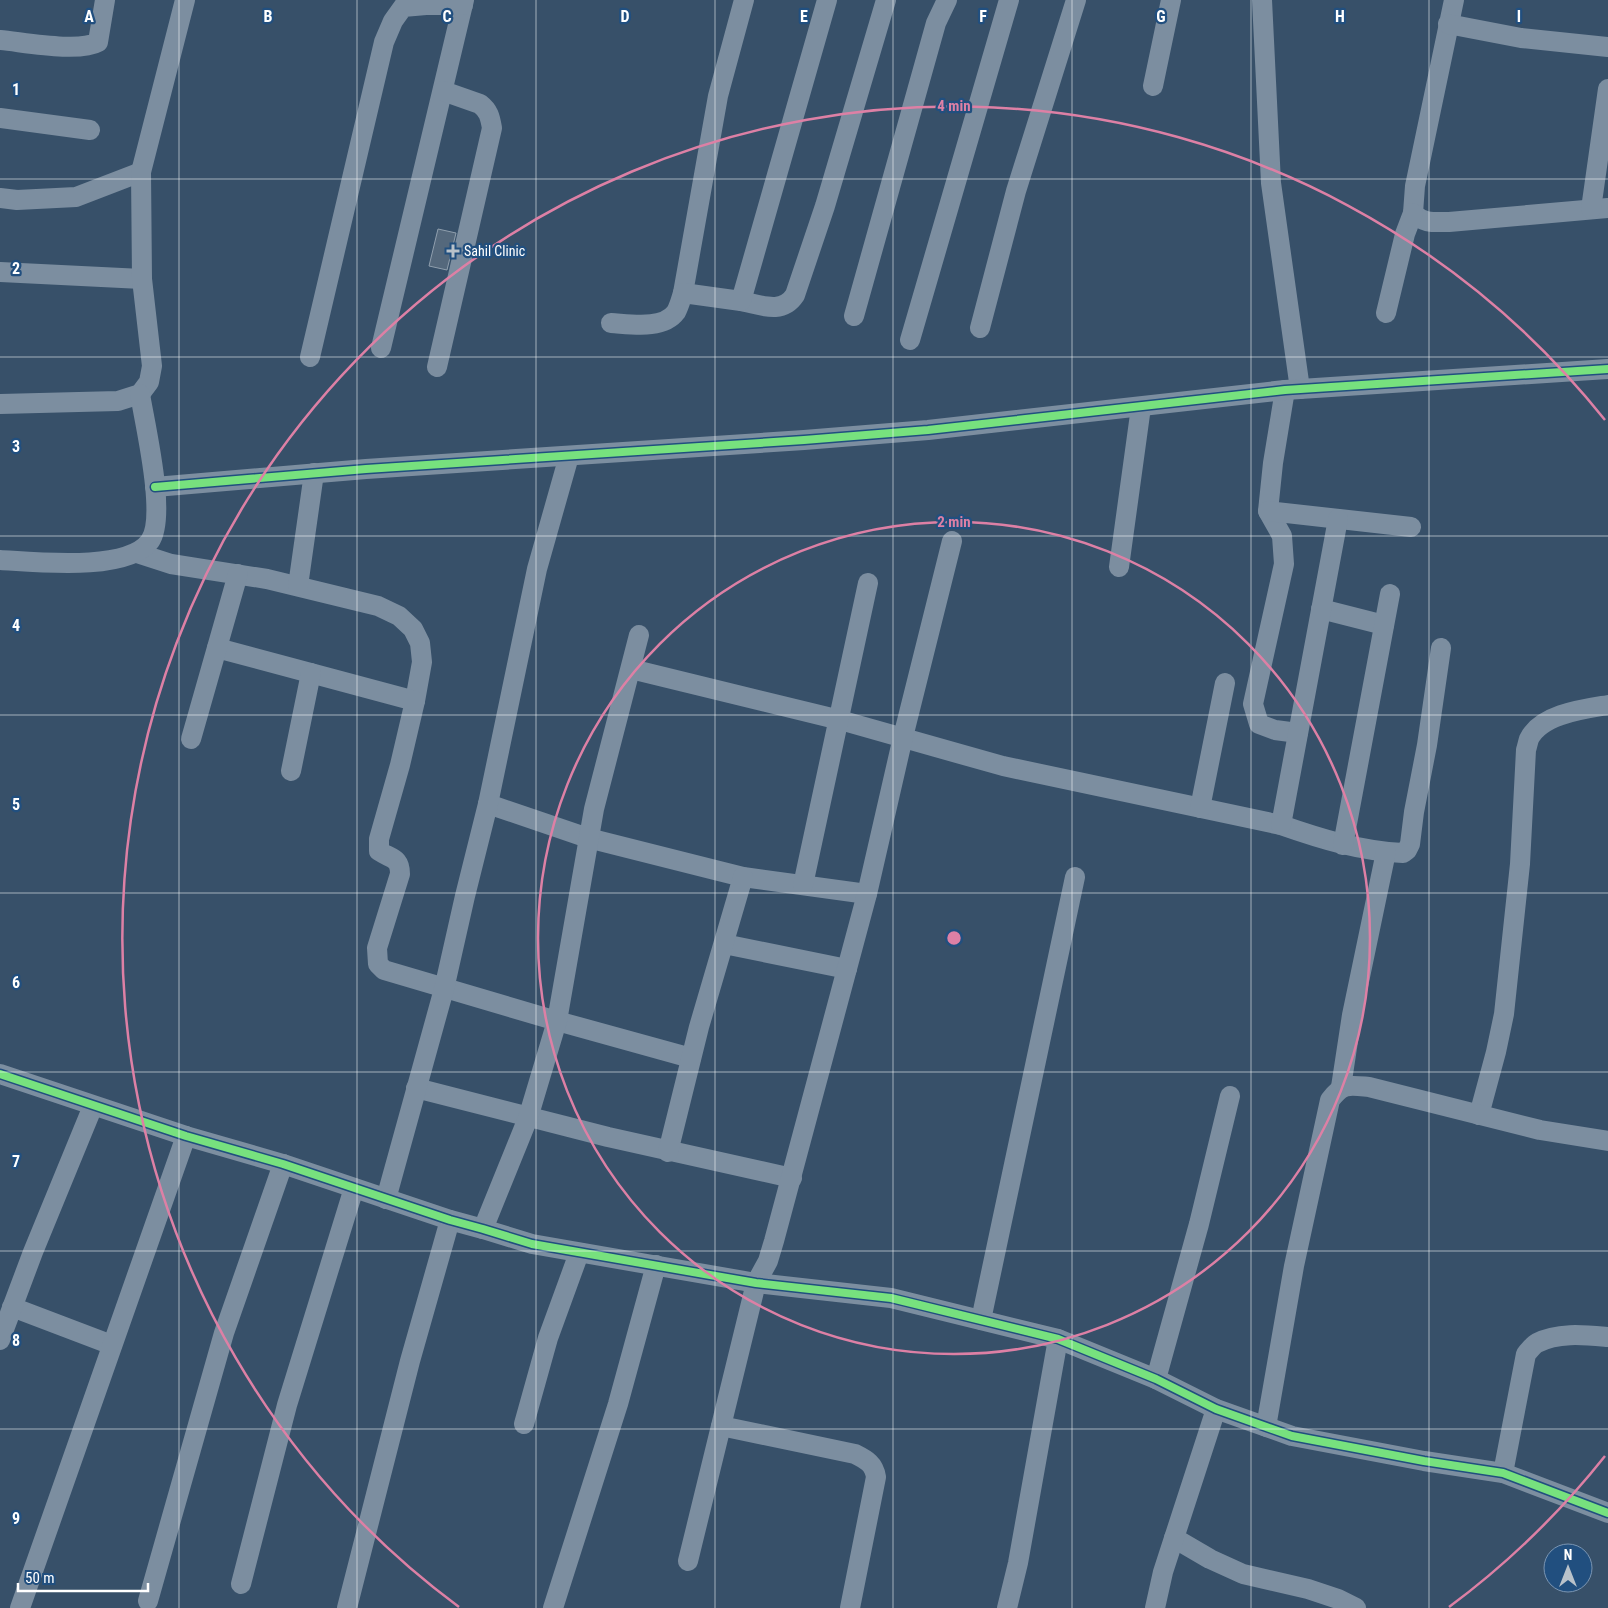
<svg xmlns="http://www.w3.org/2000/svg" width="1608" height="1608" font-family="'Roboto Condensed',sans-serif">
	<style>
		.building { fill: #54687c; stroke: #909fae }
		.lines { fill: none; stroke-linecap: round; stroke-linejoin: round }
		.minor { stroke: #7c8ea0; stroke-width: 20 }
		.cycleway-casing { stroke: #214f7f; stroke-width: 11 }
		.cycleway { stroke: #77e17e; stroke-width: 8 }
		.grid { fill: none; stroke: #fff; stroke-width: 1; stroke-opacity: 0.55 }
		.ring { fill: none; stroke: #dd80a5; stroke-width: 2.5 }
		.poi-dot { fill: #b9c2ca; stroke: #214f7f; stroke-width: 2 }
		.labels { text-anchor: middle; stroke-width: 4.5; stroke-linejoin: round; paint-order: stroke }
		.poi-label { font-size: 14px; fill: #fff; stroke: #214f7f; text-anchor: start }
		.grid-label { font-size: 16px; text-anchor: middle; font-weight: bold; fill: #fff; stroke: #214f7f; stroke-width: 4.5; stroke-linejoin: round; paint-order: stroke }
		.centre { fill: #dd80a5; stroke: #214f7f; stroke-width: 2.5 }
		.ring-label { font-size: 15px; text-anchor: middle; font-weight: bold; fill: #dd80a5; stroke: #214f7f; stroke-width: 4.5; stroke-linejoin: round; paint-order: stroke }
	</style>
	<rect width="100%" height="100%" fill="#375069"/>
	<path class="building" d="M438,229L456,233L447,270L429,266Z"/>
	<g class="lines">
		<g class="minor">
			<path d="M1262,0L1271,183L1300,389"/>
			<path d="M1454,0L1415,186L1413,213C1424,224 1434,222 1449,222L1608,208"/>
			<path d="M1448,24L1521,38L1608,47"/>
			<path d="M0,40C23,42 79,53 98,42L105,0"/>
			<path d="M1153,86L1171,0"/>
			<path d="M0,118L90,130"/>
			<path d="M0,198L17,200L76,197L141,172"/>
			<path d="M1591,209L1608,89"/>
			<path d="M0,272L142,279"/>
			<path d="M683,293L718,96L744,0"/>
			<path d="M741,301C761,305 782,315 795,295L825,206L886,0"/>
			<path d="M1386,313L1405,234L1413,213"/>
			<path d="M854,316L936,23L947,0"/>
			<path d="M611,323C630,324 663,330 676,312C679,307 681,299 683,293L741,301L827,0"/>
			<path d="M980,328L1016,191L1076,0"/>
			<path d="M910,340L1009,0"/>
			<path d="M381,348L464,0"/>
			<path d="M310,357L384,42L393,21L403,7L426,5H463"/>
			<path d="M437,367L492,128C490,117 489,111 480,104L443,91"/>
			<path d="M1285,390L1273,463L1268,511L1282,536L1284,564L1253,704L1259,724L1275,730L1298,733"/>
			<path d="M0,404L118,401L140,394L149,382L152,366L142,279L141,172L185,0"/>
			<path d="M155,487L366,469L804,440L928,430L1285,390L1608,369"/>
			<path d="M1268,511L1411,527"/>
			<path d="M137,553L171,564L267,579L378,606L399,616L413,629L420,643L422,662L415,701L400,765L379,839V851C391,859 400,857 400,874L377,948L378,964L384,970L557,1021L691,1058"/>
			<path d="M0,560C36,562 128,572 150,541C167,517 145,425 140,394"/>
			<path d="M1119,567L1141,407"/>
			<path d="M298,586L314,473"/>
			<path d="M1321,609L1384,625"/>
			<path d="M217,648L415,701"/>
			<path d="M631,669L840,720L1003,766L1281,825C1321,839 1360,851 1403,853L1407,850L1410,844L1414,812L1427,745L1441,648"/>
			<path d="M191,739L238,574"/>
			<path d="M291,771L311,673"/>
			<path d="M488,804L588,838L715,870L743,877L867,894"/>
			<path d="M1200,808L1225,683"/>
			<path d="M1281,825L1338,519"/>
			<path d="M1343,845L1390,594"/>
			<path d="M803,885L868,583"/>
			<path d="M724,944L847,969"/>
			<path d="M0,1074L186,1136L283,1164L450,1220L483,1229L532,1244L756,1283L891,1298L1058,1339L1156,1379L1216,1409L1292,1436L1424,1461L1503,1473L1608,1513"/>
			<path d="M1341,1087L1352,1015L1386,852"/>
			<path d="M416,1088L608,1137L792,1178"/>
			<path d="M1479,1115L1496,1052L1504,1014L1520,864L1526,750C1527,747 1528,742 1529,739C1541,714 1584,709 1608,705"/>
			<path d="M668,1152L699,1027L743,877"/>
			<path d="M386,1199L444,989L465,896L488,804L537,569L569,456"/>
			<path d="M483,1229L528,1118L557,1021L594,809L639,635"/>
			<path d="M12,1307L112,1345"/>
			<path d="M981,1320L1075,877"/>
			<path d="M0,1340L33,1252L93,1106"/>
			<path d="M1156,1379L1199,1224L1230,1096"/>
			<path d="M524,1424L548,1338L579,1253"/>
			<path d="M721,1426L855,1454C867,1460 874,1464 876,1477L850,1608"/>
			<path d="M1266,1427L1294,1266L1330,1100C1343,1083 1348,1085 1369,1087L1540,1130L1608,1141"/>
			<path d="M1503,1473L1526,1354C1529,1351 1533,1345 1537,1343C1558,1332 1585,1335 1608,1337"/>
			<path d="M1174,1538L1210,1559L1243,1574L1308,1589L1338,1599L1356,1608"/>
			<path d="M688,1561L756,1283L768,1261L774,1241L867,894L903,737L952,541"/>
			<path d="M241,1584L287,1405L354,1188"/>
			<path d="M148,1601L224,1333L283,1164"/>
			<path d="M20,1608L186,1136"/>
			<path d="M347,1608L410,1361L450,1220"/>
			<path d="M553,1608L618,1404L656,1265"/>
			<path d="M1007,1608L1018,1563L1058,1339"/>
			<path d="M1155,1608L1163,1572L1216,1409"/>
		</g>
		<g class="cycleway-casing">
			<g id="cycleway">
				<path d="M155,487L366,469L804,440L928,430L1285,390L1608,369"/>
				<path d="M0,1074L186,1136L283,1164L450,1220L483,1229L532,1244L756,1283L891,1298L1058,1339L1156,1379L1216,1409L1292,1436L1424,1461L1503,1473L1608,1513"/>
			</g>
		</g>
		<use href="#cycleway" class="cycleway"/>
	</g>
	<path class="grid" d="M179,0V1608M357,0V1608M536,0V1608M715,0V1608M893,0V1608M1072,0V1608M1251,0V1608M1429,0V1608M0,179H1608M0,357H1608M0,536H1608M0,715H1608M0,893H1608M0,1072H1608M0,1251H1608M0,1429H1608"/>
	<g class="ring">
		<circle cx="954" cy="938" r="416"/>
		<path d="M1605 1456A832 832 0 0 1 1449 1607M459 1607A832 832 0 1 1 1605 420"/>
	</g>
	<path class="poi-dot" d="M450.5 243.5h5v5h5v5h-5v5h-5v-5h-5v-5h5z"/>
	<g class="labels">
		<g class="poi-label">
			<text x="464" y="256">Sahil Clinic</text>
		</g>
	</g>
	<g class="grid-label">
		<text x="89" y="22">A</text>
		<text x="268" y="22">B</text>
		<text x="447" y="22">C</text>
		<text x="625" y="22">D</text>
		<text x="804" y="22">E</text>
		<text x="983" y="22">F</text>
		<text x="1161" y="22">G</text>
		<text x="1340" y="22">H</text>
		<text x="1519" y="22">I</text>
		<text x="16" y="95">1</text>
		<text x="16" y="274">2</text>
		<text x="16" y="452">3</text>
		<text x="16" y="631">4</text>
		<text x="16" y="810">5</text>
		<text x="16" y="988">6</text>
		<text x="16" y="1167">7</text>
		<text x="16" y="1346">8</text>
		<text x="16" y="1524">9</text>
	</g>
	<circle cx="954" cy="938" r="8" class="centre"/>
	<g class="ring-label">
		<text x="954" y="111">4 min</text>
		<text x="954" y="527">2 min</text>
	</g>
	<g transform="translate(1568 1568)"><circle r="24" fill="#214f7f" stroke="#7a95b2"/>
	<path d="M0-4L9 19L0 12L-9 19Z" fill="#b9c2ca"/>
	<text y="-8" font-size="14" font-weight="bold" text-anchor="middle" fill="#ffffff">N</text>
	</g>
	<path d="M18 1583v8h130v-8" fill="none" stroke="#ffffff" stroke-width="2.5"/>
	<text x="25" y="1583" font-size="15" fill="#ffffff" stroke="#214f7f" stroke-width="4" paint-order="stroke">50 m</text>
</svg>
